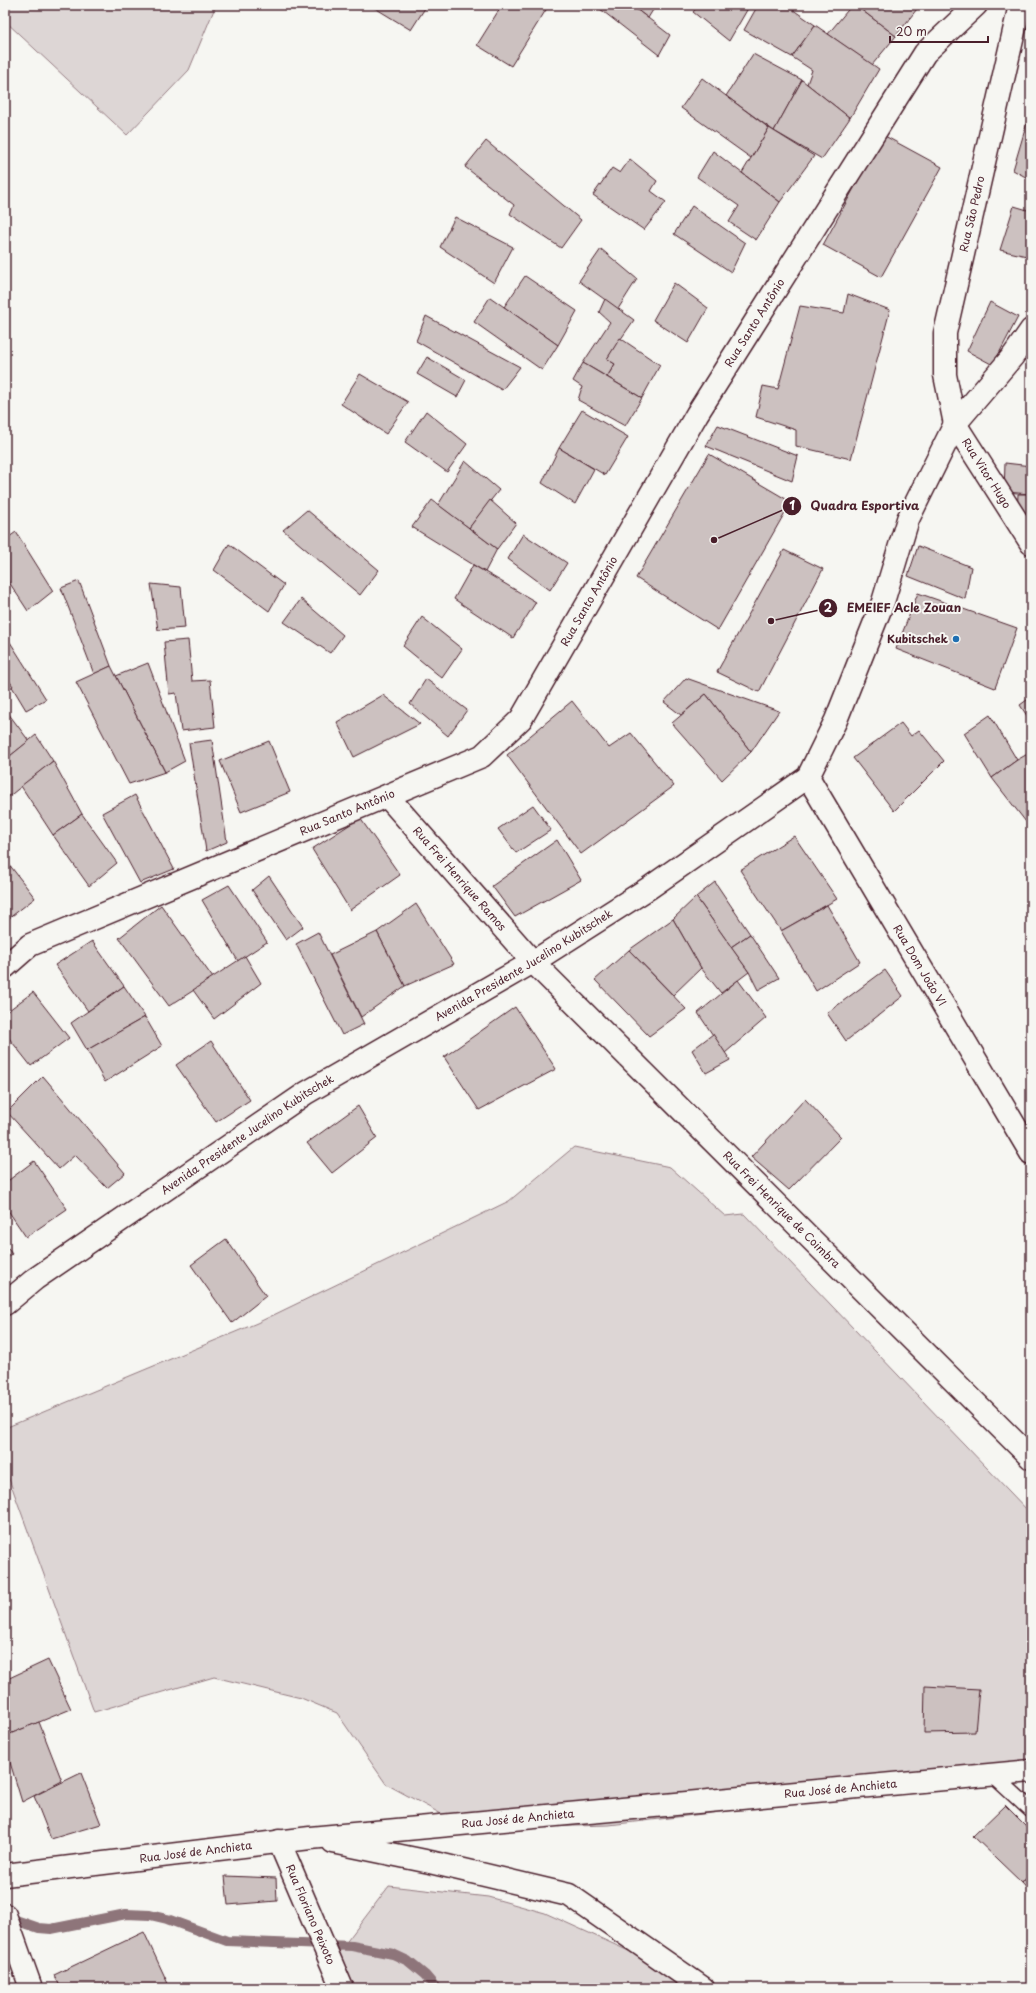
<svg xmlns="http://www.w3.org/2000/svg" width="1036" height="1993" font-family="'Playpen Sans',sans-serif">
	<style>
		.green { fill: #ddd6d5; stroke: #947a80 }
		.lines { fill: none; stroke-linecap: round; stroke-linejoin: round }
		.stream { stroke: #8e747a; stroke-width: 10 }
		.building { fill: #ccc1c0; stroke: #4a1f2b }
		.lane-casing { stroke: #4a1f2b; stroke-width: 18 }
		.street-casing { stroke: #4a1f2b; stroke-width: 25 }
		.secondary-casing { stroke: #4a1f2b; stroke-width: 25 }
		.lane { stroke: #f6f6f2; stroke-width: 15 }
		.street { stroke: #f6f6f2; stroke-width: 22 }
		.secondary { stroke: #f6f6f2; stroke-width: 22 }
		.poi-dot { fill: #1f6fb2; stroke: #f6f6f2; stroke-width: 1.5 }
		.labels { text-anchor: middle; stroke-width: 4; stroke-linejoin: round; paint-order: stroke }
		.street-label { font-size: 11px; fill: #4a1f2b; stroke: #f6f6f2 }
		.poi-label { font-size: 11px; font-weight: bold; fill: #4a1f2b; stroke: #f6f6f2; text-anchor: end }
		.leader { fill: none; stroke: #4a1f2b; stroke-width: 1.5 }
		.callout-dot { fill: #4a1f2b; stroke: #f6f6f2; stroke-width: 1.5 }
		.mark-label { font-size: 12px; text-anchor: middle; font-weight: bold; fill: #fff }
		.callout-label { font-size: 12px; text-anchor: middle; font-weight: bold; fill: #4a1f2b; stroke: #f6f6f2; stroke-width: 4; stroke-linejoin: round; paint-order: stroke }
	</style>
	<rect width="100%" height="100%" fill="#f6f6f2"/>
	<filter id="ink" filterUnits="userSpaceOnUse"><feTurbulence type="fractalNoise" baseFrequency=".025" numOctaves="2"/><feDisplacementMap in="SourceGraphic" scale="8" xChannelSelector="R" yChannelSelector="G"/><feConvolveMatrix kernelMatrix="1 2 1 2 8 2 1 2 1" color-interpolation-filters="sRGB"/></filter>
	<g filter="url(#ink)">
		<g class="green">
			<path d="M5,5H216L189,70L127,135L5,21Z"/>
			<path d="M574,1147L670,1167L725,1216L744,1214L1031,1514V1768L924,1788L609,1825L469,1829L386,1784L337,1713L301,1698L214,1677L94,1712L5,1468V1428L257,1323L509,1201Z"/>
			<path d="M389,1886L488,1897L545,1913L642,1957L681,1988H355L338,1953Z"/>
		</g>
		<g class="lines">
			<path class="stream" d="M7,1917L39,1928L51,1929L126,1914L150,1915L167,1919L227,1941L352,1946L393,1954L408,1961L425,1975L436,1988"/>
		</g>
		<g class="building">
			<path d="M370,5H427L411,30Z"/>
			<path d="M502,5H549L511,66L477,45Z"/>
			<path d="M595,5H631L670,35L659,55Z"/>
			<path d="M631,5H656L648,18Z"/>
			<path d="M699,5H742L747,10L729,41L693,12Z"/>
			<path d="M742,5H750L747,10Z"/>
			<path d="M758,5H786L815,25L792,57L744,30Z"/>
			<path d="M852,5H855L896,36L872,65L828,34Z"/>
			<path d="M861,5H920L896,36L859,8Z"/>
			<path d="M815,25L879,69L850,118L807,84L812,70L792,57Z"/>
			<path d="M753,54L802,80L774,131L726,96Z"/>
			<path d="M702,78L769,128L751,158L681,108Z"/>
			<path d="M802,80L850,118L822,159L774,131Z"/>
			<path d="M1031,109V180L1013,170Z"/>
			<path d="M769,128L814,156L780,202L742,173Z"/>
			<path d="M883,135L942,167L881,277L823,245Z"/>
			<path d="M486,141L581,220L561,248L510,214L514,205L465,167Z"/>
			<path d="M713,151L780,202L756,240L729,222L739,206L697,177Z"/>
			<path d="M630,159L657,181L651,191L666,202L644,230L593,195L612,168L620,173Z"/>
			<path d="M692,206L745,243L731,272L674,234Z"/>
			<path d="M1014,206L1031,211V257L1000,250Z"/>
			<path d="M455,217L513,247L494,283L440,247Z"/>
			<path d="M601,249L637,279L618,309L579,281Z"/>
			<path d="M525,276L577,311L558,345L504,307Z"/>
			<path d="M674,283L708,308L688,343L653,320Z"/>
			<path d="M848,294L890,310L851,459L796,446V430L756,417L763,386L778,389L800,306L844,313Z"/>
			<path d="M490,297L558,345L542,370L474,322Z"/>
			<path d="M605,299L634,320L607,359L615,364L607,377L583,363L610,322L599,312Z"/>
			<path d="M990,302L1018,317L993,365L967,351Z"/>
			<path d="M426,316L520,367L502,390L416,341Z"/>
			<path d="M620,338L660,365L642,398L607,377L615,364L607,359Z"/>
			<path d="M427,357L466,380L457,397L417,374Z"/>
			<path d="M583,363L642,398L625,426L578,400L582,387L573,381Z"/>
			<path d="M360,374L408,402L386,434L341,404Z"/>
			<path d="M582,410L628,437L605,475L559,448Z"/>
			<path d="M426,411L467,444L447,472L405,442Z"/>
			<path d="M718,425L798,456L792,481L706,446Z"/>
			<path d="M559,448L594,469L575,504L542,483Z"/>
			<path d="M709,454L791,502L718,630L636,578Z"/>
			<path d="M465,461L499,490L469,528L438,505Z"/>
			<path d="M1005,463L1031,466V494L1004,492Z"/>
			<path d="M1018,494H1031V517H1017Z"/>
			<path d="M432,500L497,549L485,572L412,527Z"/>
			<path d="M490,500L516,523L497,549L469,528Z"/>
			<path d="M307,510L379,570L360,595L283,530Z"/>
			<path d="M16,532L53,591L28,611L5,576V540Z"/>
			<path d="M523,534L567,563L550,590L508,559Z"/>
			<path d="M229,544L284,585L269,611L214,570Z"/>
			<path d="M918,546L971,567L965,599L908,576Z"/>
			<path d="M784,550L823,569L759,692L717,672Z"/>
			<path d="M473,565L536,602L513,638L454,599Z"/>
			<path d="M79,581L111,666L94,674L61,588Z"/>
			<path d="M151,584L181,587L185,628L158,630Z"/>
			<path d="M918,593L1017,628L995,688L896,649Z"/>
			<path d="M301,599L343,635L330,653L284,622Z"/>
			<path d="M422,617L462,649L442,678L403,646Z"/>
			<path d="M188,640L192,681L210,680L215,727L181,731L176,693L169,694L164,642Z"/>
			<path d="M10,642L46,699L26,710L5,675V645Z"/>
			<path d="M148,663L185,761L165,772L116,676Z"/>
			<path d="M111,666L165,772L129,784L76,682Z"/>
			<path d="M5,675L13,686L5,692Z"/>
			<path d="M686,678L779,711L751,752L706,694L681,715L664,702Z"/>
			<path d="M426,679L467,710L448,736L410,704Z"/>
			<path d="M706,694L751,752L722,780L672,723Z"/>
			<path d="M383,695L420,724L354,757L337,722Z"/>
			<path d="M1031,697V722L1020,705Z"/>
			<path d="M572,701L609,748L631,733L674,786L581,854L507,755Z"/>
			<path d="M5,709L29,741L5,760Z"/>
			<path d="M990,715L1017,760L992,778L964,733Z"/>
			<path d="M901,723L911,736L919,730L944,761L894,811L853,758Z"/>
			<path d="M36,735L53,761L7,798L5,796V760Z"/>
			<path d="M212,740L227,842L206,851L189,743Z"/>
			<path d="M269,741L290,792L241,812L220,761Z"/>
			<path d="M1031,752V819L1026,822L992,778L1017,760Z"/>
			<path d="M53,761L82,814L53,835L21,786Z"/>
			<path d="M135,795L174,869L140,883L102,813Z"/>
			<path d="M533,805L551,830L516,853L498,829Z"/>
			<path d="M82,814L117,863L89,886L53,835Z"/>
			<path d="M360,818L400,875L350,910L312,849Z"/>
			<path d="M794,836L837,899L781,931L740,870Z"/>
			<path d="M557,840L581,880L515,917L492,886Z"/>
			<path d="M5,859L35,898L8,919L5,917Z"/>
			<path d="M269,876L303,927L286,940L252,890Z"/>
			<path d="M715,882L750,934L731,947L696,897Z"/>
			<path d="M229,885L267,942L238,961L202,900Z"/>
			<path d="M696,897L749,972L721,993L701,968L673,919Z"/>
			<path d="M416,904L454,964L405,986L377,932Z"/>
			<path d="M161,905L213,978L169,1006L119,938Z"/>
			<path d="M827,905L860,962L816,991L781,931Z"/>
			<path d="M673,919L701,968L673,995L629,950Z"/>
			<path d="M318,932L364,1024L342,1035L296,944Z"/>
			<path d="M377,932L405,986L361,1017L330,955Z"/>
			<path d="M750,934L779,978L758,990L749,972L731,947Z"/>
			<path d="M92,941L124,986L88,1011L55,965Z"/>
			<path d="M629,950L686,1009L649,1036L595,980Z"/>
			<path d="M245,956L261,983L214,1019L193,990Z"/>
			<path d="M885,970L903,996L846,1041L827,1013Z"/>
			<path d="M738,980L766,1018L725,1053L698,1013Z"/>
			<path d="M124,986L145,1017L87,1050L71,1023Z"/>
			<path d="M33,992L69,1038L31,1066L5,1033V1013Z"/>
			<path d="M515,1007L556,1069L479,1110L444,1057Z"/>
			<path d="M145,1017L162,1046L105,1082L87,1050Z"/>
			<path d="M713,1034L730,1060L706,1073L692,1050Z"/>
			<path d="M211,1041L250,1100L216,1122L176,1065Z"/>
			<path d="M43,1076L125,1173L107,1188L75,1155L59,1169L7,1112Z"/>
			<path d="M805,1099L841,1137L789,1190L751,1157Z"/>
			<path d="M358,1106L377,1138L332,1173L307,1143Z"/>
			<path d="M34,1161L67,1209L26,1237L5,1206V1183Z"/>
			<path d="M226,1239L266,1296L232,1323L191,1265Z"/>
			<path d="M5,1245L12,1254L5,1259Z"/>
			<path d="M48,1660L71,1709L5,1736V1680Z"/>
			<path d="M925,1686L979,1689L975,1732L924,1733Z"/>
			<path d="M39,1722L62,1781L22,1802L5,1746V1736Z"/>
			<path d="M81,1773L101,1824L51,1839L34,1796Z"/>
			<path d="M1005,1805L1031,1831V1873L1022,1883L973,1836Z"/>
			<path d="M1031,1873V1893L1022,1883Z"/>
			<path d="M225,1876L276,1878L277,1901L228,1905Z"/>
			<path d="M144,1932L170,1988H61L54,1975Z"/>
		</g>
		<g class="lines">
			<g class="lane-casing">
				<path id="lane" d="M993,1775L1031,1810"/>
			</g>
			<g class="street-casing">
				<g id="street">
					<path d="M955,424L1013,356L1031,330"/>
					<path id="s1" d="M808,777L1031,1153"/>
					<path id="s2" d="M387,796L533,962L1031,1458"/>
					<path id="s3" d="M5,967L30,945L482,756L521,719L697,414L925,53L976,5"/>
					<path id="s4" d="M279,1841L342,1988"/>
					<path d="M333,1842L430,1862L569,1895L703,1988"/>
					<path id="s5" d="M5,1875L310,1838L1031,1771"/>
					<path d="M5,1915L31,1988"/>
				</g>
			</g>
			<g class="secondary-casing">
				<g id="secondary">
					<path id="s6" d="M1020,5L945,333V375L955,424L1031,543"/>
					<path id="s7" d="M5,1304L35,1279L306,1093L533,962L649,888L808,777L836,720L883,602L908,519L955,424"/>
				</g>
			</g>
			<use href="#lane" class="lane"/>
			<use href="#street" class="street"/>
			<use href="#secondary" class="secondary"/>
		</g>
	</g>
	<circle class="poi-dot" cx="956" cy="639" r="4"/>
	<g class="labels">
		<g class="street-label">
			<text transform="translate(972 214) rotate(-77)" y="4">Rua São Pedro</text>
			<text dy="4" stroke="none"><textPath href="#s3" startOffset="1037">Rua Santo Antônio</textPath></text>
			<text dy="4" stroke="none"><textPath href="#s6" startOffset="487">Rua Vitor Hugo</textPath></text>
			<text dy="4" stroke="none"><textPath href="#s3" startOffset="713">Rua Santo Antônio</textPath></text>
			<text dy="4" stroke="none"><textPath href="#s3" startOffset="377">Rua Santo Antônio</textPath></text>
			<text dy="4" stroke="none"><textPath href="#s2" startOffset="110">Rua Frei Henrique Ramos</textPath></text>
			<text dy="4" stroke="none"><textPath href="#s7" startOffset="620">Avenida Presidente Jucelino Kubitschek</textPath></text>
			<text dy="4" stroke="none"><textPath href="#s1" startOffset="219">Rua Dom João VI</textPath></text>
			<text dy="4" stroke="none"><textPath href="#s7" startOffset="296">Avenida Presidente Jucelino Kubitschek</textPath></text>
			<text dy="4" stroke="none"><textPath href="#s2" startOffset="572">Rua Frei Henrique de Coimbra</textPath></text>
			<text dy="4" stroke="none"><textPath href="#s5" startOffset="840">Rua José de Anchieta</textPath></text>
			<text dy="4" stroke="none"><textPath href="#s5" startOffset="516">Rua José de Anchieta</textPath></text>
			<text dy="4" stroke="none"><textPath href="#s5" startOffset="192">Rua José de Anchieta</textPath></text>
			<text dy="4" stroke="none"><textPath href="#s4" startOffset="80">Rua Floriano Peixoto</textPath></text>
		</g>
		<g class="poi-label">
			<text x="948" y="643">Kubitschek</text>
		</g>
	</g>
	<path class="leader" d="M714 540L792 506M771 621L828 608"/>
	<g class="callout-dot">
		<circle cx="714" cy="540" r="4"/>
		<circle cx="771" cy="621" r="4"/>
		<circle cx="792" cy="506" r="10"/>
		<circle cx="828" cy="608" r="10"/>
	</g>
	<g class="mark-label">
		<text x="792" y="510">1</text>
		<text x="828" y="612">2</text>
	</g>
	<g class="callout-label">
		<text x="865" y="510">Quadra Esportiva</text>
		<text x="904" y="612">EMEIEF Acle Zouan</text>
	</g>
	<rect width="1036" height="1993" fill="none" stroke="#f6f6f2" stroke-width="20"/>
	<rect x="10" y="10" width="1016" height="1973" fill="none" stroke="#4a1f2b" stroke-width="1.5" filter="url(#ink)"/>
	<path d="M890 36v6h98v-6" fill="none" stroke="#4a1f2b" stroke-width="2"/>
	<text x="896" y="36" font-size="12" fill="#4a1f2b" stroke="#f6f6f2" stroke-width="3" paint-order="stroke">20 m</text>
</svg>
